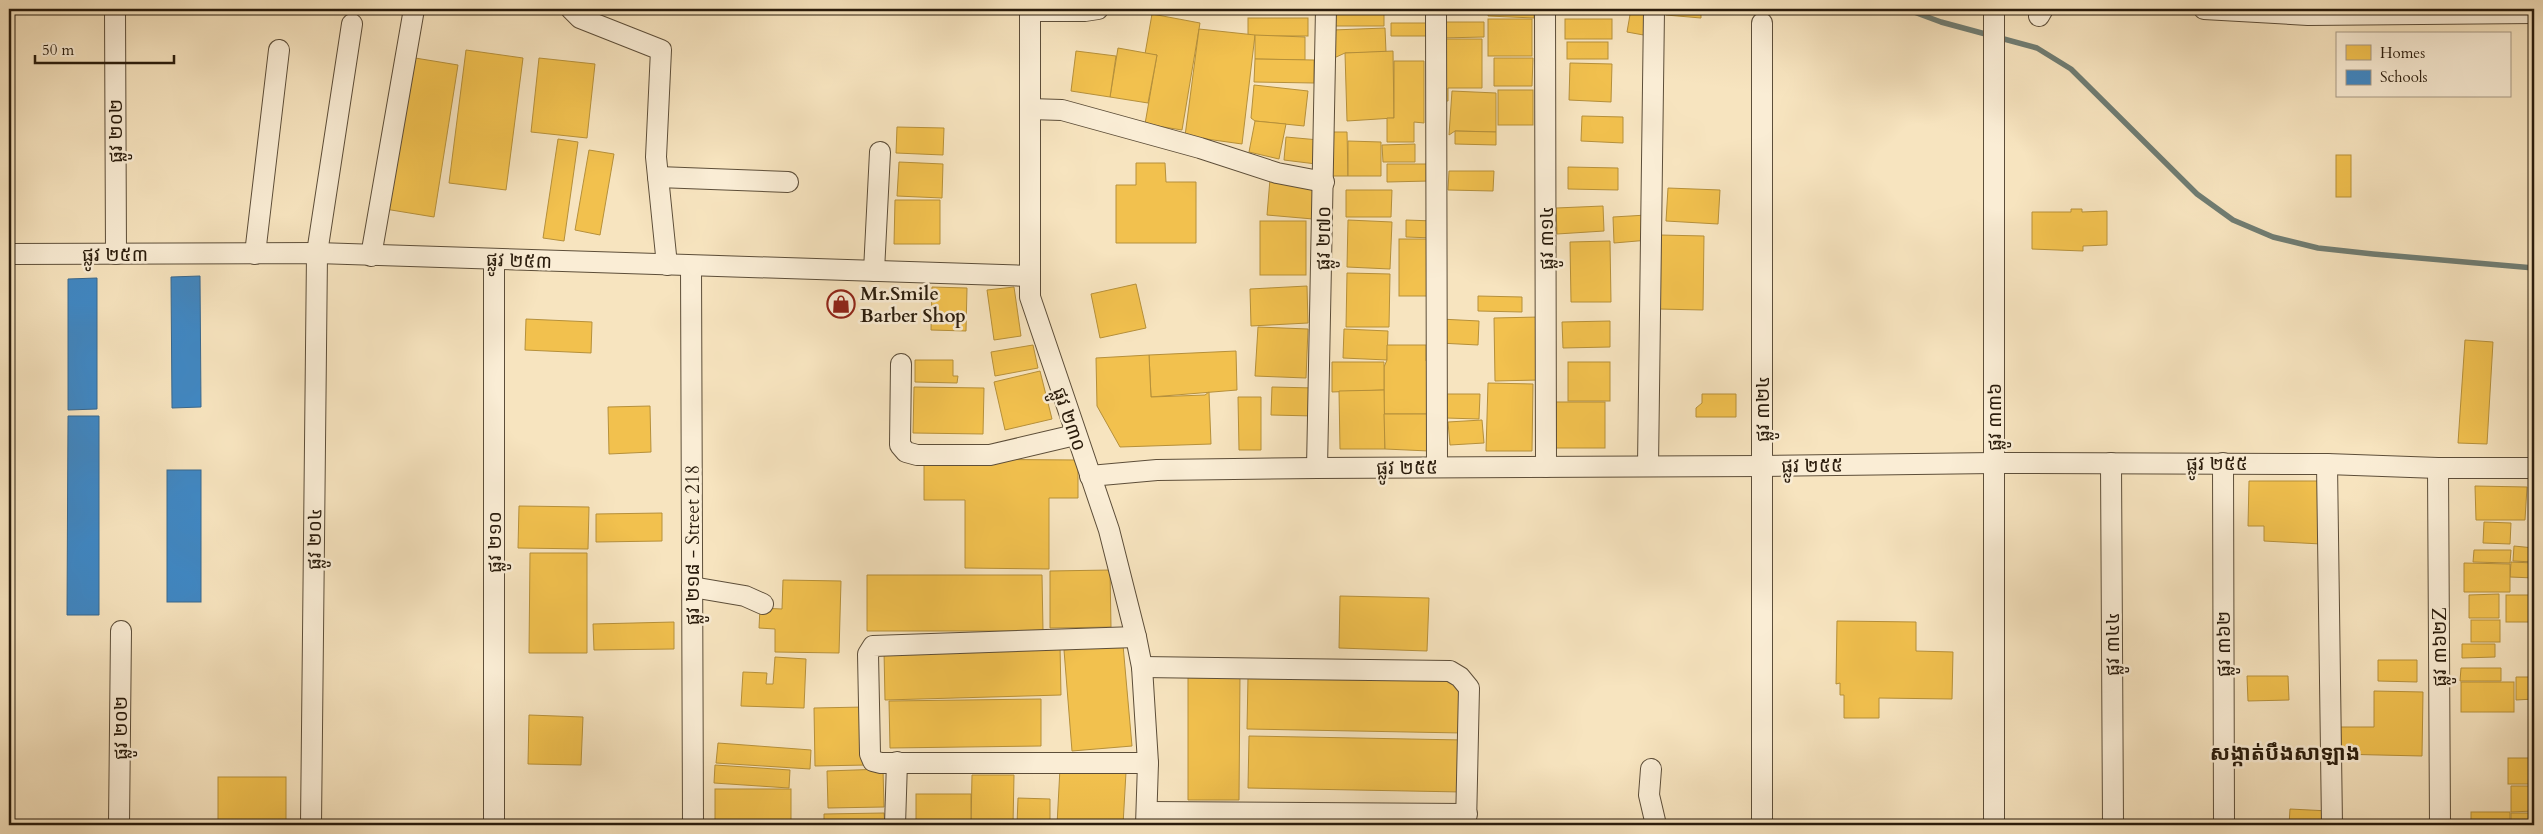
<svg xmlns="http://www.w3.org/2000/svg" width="2543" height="834" font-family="Cardo,'Noto Sans Khmer',serif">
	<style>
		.homes { fill: #f2c14e; stroke: #b6903a }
		.schools { fill: #3f88c5; stroke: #39688e }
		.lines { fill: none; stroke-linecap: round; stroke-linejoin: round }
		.stream { stroke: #707d73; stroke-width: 5.5 }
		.minor-casing { stroke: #5d4e39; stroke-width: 22 }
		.minor { stroke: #faedd5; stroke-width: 20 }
		.labels { text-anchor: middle; stroke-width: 5; stroke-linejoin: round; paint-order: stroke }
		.street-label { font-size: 19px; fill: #2a1c0c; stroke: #faedd5 }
		.poi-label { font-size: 19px; font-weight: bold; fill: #2a1c0c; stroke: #faedd5; text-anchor: start }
		.quarter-label { font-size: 21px; font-weight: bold; fill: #2a1c0c; stroke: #faedd5 }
	</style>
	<rect width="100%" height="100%" fill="#f7e4bf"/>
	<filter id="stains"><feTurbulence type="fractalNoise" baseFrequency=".004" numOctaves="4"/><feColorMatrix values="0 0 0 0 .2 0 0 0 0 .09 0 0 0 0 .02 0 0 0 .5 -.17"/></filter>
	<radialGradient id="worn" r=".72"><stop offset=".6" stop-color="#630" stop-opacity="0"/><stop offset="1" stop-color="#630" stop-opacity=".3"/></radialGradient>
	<g class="homes">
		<path d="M1335,9H1384V26H1334Z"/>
		<path d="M1389,9H1425V11L1389,12Z"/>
		<path d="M1489,9H1534V18L1488,16Z"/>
		<path d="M1631,9L1653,13L1649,36L1627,32Z"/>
		<path d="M1667,9H1701V18L1666,15Z"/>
		<path d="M1152,14L1200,23L1182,130L1145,124L1157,55L1145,54Z"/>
		<rect x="1248" y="18" width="60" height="18"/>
		<rect x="1488" y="19" width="44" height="37"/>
		<rect x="1565" y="19" width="47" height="20"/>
		<path d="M1441,22H1484V37L1441,38Z"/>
		<path d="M1391,23H1428L1427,36H1391Z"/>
		<path d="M1385,28L1386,52L1345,53L1334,58L1333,30Z"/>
		<path d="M1199,29L1255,35L1242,144L1185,136Z"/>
		<path d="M1255,35L1305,37V60L1255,59Z"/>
		<path d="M1444,39H1482V88H1448V101H1441Z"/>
		<rect x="1567" y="42" width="41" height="17"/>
		<path d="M1118,48L1157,55L1148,103L1110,97Z"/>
		<path d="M466,50L523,58L506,190L449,183Z"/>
		<path d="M1076,51L1116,56L1110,97L1071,91Z"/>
		<path d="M1393,51L1394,118L1347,121L1345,53Z"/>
		<path d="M409,57L458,65L434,217L385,209Z"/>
		<path d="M539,58L595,64L587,138L531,132Z"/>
		<path d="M1494,58H1533L1532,86H1494Z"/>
		<path d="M1255,59L1314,60V83L1254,82Z"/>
		<path d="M1394,61H1424V123L1414,122V142H1387V118H1394Z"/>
		<path d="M1570,63L1612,64L1611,102L1569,100Z"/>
		<path d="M1254,85L1308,91L1304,126L1255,121L1251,118Z"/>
		<rect x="1498" y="90" width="35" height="35"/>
		<path d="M1452,91L1496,93V132L1455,131L1449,135Z"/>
		<path d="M1582,116L1623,117V143L1581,141Z"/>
		<path d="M1255,121L1286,124L1279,159L1249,152Z"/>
		<path d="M897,127L944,128L943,155L896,153Z"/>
		<path d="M1455,131L1496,132V145L1455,144Z"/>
		<path d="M1333,132H1347L1348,176H1332Z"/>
		<path d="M1286,137L1319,140L1316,164L1284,160Z"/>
		<path d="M558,139L578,142L564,241L543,238Z"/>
		<path d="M1348,141L1381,142V176H1348Z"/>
		<path d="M1415,144V162H1383L1382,145Z"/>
		<path d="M589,150L614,154L600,235L575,230Z"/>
		<rect x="2336" y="155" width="15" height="42"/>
		<path d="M899,162L943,164L942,198L897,196Z"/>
		<path d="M1136,163H1165L1166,182H1196V243H1116V185H1136Z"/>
		<path d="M1387,164H1430V181L1387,182Z"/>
		<path d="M1568,167L1618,168V190L1568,189Z"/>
		<path d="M1449,171H1494L1493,191L1448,190Z"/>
		<path d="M1270,179L1315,183L1313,219L1267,215Z"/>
		<path d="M1668,188L1720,190L1718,224L1666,221Z"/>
		<path d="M1346,190H1392L1391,217H1346Z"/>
		<path d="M895,200H940V244H894Z"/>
		<path d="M1603,206L1604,231L1557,234L1556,208Z"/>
		<path d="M2071,209H2082V212L2107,211V245L2083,246V251L2032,249V212H2071Z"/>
		<path d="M1647,215L1649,240L1614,243L1613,217Z"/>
		<path d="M1348,220L1392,222L1390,269L1347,267Z"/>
		<path d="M1406,220L1434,221V238L1406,237Z"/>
		<rect x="1260" y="221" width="46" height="54"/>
		<path d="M1660,235L1704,236L1703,310L1659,309Z"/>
		<rect x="1399" y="239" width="34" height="57"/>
		<path d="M1610,241L1611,302H1571L1570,242Z"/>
		<path d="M1347,273L1390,274L1389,327H1346Z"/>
		<path d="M1136,284L1146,328L1100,338L1091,294Z"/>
		<path d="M1307,286L1308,323L1251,326L1250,289Z"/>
		<path d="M932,287L967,288L966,331L931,330Z"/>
		<path d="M1014,287L1021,336L994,340L987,290Z"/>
		<path d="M1478,296L1522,297V312L1478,311Z"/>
		<path d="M1539,317V380L1495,381L1494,318Z"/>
		<path d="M526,319L592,322L591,353L525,350Z"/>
		<path d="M1440,319L1479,321L1478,345L1439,343Z"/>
		<path d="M1610,321V347L1563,348L1562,322Z"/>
		<path d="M1258,327L1308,329L1306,378L1255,376Z"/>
		<path d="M1344,329L1388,331L1387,360L1343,358Z"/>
		<path d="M2465,340L2493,342L2487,444L2458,443Z"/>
		<path d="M1033,345L1038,368L995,376L991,352Z"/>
		<path d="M1387,345H1426V361H1434L1430,414H1384V367L1387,360Z"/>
		<path d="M1236,351L1237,390L1151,397L1149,355Z"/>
		<path d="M1149,355L1151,397L1205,395L1209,392L1211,444L1120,447L1097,406L1096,358Z"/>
		<path d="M915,360H953V376H958L957,383L915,382Z"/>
		<path d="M1332,362H1384V390L1332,392Z"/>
		<rect x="1568" y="362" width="42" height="39"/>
		<path d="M1040,371L1052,419L1005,430L994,382Z"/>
		<path d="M1488,383L1533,384L1532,451H1486Z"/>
		<path d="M914,387L984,388L983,434L913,433Z"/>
		<path d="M1272,387L1315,388L1314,416L1271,415Z"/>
		<path d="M1384,390L1385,449H1340L1339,391Z"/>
		<path d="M1447,394H1480L1479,419L1446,418Z"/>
		<path d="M1702,394H1736V417H1696V408L1702,403Z"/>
		<path d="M1238,397H1261V450H1239Z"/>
		<rect x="1556" y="402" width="49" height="46"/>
		<path d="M650,406L651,452L609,454L608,407Z"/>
		<path d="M1384,414H1430L1429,451L1385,449Z"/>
		<path d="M1482,420L1484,443L1450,445L1448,422Z"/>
		<path d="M924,459L1078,460V498H1049V569L965,568V500H924Z"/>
		<path d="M2249,481H2322L2321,544L2264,541V526H2248Z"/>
		<path d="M2475,486L2527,487L2525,520H2476Z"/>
		<path d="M519,506L589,507L588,549L518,548Z"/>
		<path d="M662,513V541L596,542V514Z"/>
		<path d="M2484,522L2511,523L2510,544L2483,543Z"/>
		<path d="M2514,546L2534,548V562L2513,561Z"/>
		<path d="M2474,550H2511L2510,563L2473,562Z"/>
		<path d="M530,553H587V653H529Z"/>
		<path d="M2511,562L2534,563V578L2510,577Z"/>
		<path d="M2464,563L2510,564V592H2464Z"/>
		<path d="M1110,570L1111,627L1050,628V571Z"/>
		<path d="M867,575H1042L1043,631H867Z"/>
		<path d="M783,580L841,581L839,653L775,652V629L759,628L760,608L782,609Z"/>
		<path d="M2499,594V618H2469V595Z"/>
		<rect x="2506" y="595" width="28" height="27"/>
		<path d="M1340,596L1429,598L1427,651L1339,648Z"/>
		<rect x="2471" y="620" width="29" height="22"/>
		<path d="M1837,621L1916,622V651L1953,652L1952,699L1879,698V718H1844V695H1840V683L1836,684Z"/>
		<path d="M674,622V649L594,650L593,624Z"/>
		<path d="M2462,644H2495V657L2462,658Z"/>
		<path d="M1123,645L1132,746L1072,751L1064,650Z"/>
		<path d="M1060,646L1061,695L885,700L884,651Z"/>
		<path d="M775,657L806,659L804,708L741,706L743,672L767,673L766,684H773Z"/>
		<path d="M2378,660H2417V682L2378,681Z"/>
		<path d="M2461,668H2501V681H2460Z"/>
		<path d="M1188,676H1240L1239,800H1188Z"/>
		<path d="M2247,676H2288L2289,700L2248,701Z"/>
		<path d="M1248,677L1463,681L1462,733L1247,729Z"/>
		<path d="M2516,677H2534V699L2516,700Z"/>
		<rect x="2461" y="682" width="53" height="30"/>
		<path d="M2374,691L2423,692L2422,756L2336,754L2337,727H2374Z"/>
		<path d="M1041,699V746L890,748L889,701Z"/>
		<path d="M865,707L867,765L815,766L814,708Z"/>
		<path d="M529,715L583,717L581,765L528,764Z"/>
		<path d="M1249,736L1463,740L1462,792L1248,788Z"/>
		<path d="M718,743L811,750L810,769L716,763Z"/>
		<rect x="2508" y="758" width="26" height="26"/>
		<path d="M715,765L790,770L789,788L714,783Z"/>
		<path d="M1060,768L1126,772L1123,825H1057Z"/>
		<path d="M883,769L884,807L828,808L827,771Z"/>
		<path d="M972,775H1014L1013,825H971Z"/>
		<rect x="218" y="777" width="68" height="48"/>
		<path d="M2511,786H2534V811L2511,812Z"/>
		<rect x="715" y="789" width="76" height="36"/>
		<rect x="916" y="794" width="55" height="31"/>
		<path d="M1018,798L1050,799V825H1017Z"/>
		<path d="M2290,809L2329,811L2328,825H2289Z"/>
		<rect x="2471" y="812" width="39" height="13"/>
		<path d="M884,813L885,825H824V814Z"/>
		<rect x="2511" y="813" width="23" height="12"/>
		<rect x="1187" y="817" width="51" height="8"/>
		<path d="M1245,819L1459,823V825H1245Z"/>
	</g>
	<g class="schools">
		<path d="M200,276L201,407L172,408L171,277Z"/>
		<path d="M97,278V409L68,410V279Z"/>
		<path d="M68,416H99V615H67Z"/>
		<rect x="167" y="470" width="34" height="132"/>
	</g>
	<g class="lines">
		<path class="stream" d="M1906,9L1941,22L2037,48L2071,69L2197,194L2233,220L2273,237L2318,248L2373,254L2534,268"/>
		<g class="minor-casing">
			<g id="minor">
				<path d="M115,9L116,254"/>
				<path d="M571,9L580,18L661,50L656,157L667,265"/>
				<path d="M1030,9V297L1109,530L1136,637L1142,667L1148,763L1146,825"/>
				<path d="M1436,9L1437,466"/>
				<path d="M1545,9L1546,467"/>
				<path d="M2204,9L2308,15L2534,13"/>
				<path d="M1030,11H1085L1098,9"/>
				<path d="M2039,16L2043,9"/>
				<path d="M1030,109L1062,110L1200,148L1277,173L1324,182"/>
				<path d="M658,177L788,182"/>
				<path d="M9,254L317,253L1030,276"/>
				<path d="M255,254L279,50"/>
				<path d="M371,256L414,9"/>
				<path d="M691,266L693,825"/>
				<path d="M874,271L880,152"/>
				<path d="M901,364L900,445L906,452L917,455H990L1075,435"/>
				<path d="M2111,463L2113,825"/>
				<path d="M2223,463L2224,825"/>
				<path d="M2327,464L2332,825"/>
				<path d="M1648,466L1654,10"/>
				<path d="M1317,468L1326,9"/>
				<path d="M2438,468L2440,825"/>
				<path d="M1090,476L1157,470L1317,468L1762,466L1994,463L2327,464L2438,468H2534"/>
				<path d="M692,587L745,596L763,604"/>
				<path d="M1136,637L873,646L868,654L870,754L873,761L881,763H1148"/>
				<path d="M1142,667L1450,671L1460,677L1469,688L1466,825"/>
				<path d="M1651,769L1649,795L1656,825"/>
				<path d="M1147,812L1467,814"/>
				<path d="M119,825L121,631"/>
				<path d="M311,825L317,253L352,24"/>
				<path d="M494,825V260"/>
				<path d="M895,825L897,762"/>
				<path d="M1762,825V23"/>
				<path d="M1994,825V9"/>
			</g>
		</g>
		<use href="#minor" class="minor"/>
	</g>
	<defs>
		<g id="shop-ring" transform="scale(1.4375)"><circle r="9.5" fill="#faedd5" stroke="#8f2418" stroke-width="1.5"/><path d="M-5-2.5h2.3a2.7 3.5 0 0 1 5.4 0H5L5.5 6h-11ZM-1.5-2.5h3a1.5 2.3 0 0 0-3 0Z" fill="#8f2418"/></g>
	</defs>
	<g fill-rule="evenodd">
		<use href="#shop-ring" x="841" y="304"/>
	</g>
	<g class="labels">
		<g class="street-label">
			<text transform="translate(115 131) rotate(-90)" y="7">ផ្លូវ ២០២</text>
			<text transform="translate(1323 238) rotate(-89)" y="7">ផ្លូវ ២៧០</text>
			<text transform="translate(1546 238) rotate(-90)" y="7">ផ្លូវ ៣១៤</text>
			<text x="115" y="261">ផ្លូវ ២៥៣</text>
			<text transform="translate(519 260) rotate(2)" y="7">ផ្លូវ ២៥៣</text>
			<text transform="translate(1762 409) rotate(-90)" y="7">ផ្លូវ ៣២៤</text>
			<text transform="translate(1994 417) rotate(-90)" y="7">ផ្លូវ ៣៣៦</text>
			<text transform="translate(1070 419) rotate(71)" y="7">ផ្លូវ ២៣០</text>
			<text x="2217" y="470">ផ្លូវ ២៥៥</text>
			<text transform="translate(1812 465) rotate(-1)" y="7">ផ្លូវ ២៥៥</text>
			<text transform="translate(1407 467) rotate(-1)" y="7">ផ្លូវ ២៥៥</text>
			<text transform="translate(314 539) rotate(-89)" y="7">ផ្លូវ ២០៤</text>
			<text transform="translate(494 542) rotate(-90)" y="7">ផ្លូវ ២១០</text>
			<text transform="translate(692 545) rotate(-90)" y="7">ផ្លូវ ២១៨ - Street 218</text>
			<text transform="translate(2112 644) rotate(-90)" y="7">ផ្លូវ ៣៤៤</text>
			<text transform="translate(2223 644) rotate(-90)" y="7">ផ្លូវ ៣៦២</text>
			<text transform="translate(2439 647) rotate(-90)" y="7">ផ្លូវ ៣៦២Z</text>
			<text transform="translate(120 728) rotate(-90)" y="7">ផ្លូវ ២០២</text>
		</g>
		<g class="poi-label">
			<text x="860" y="300">Mr.Smile<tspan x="860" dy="22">Barber Shop</tspan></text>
		</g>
		<g class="quarter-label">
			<text x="2285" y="760">សង្កាត់បឹងសាឡាង</text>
		</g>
	</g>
	<rect width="2543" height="834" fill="none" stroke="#f7e4bf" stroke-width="30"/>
	<rect x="10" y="10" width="2523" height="814" fill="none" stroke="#2a1c0c" stroke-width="2.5"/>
	<rect x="15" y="15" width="2513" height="804" fill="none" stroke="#2a1c0c"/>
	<rect x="2336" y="32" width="175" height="65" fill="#faedd5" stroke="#a79985"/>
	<rect x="2346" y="45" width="25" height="15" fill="#f2c14e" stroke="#a79985"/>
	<text x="2380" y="58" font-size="15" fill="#2a1c0c">Homes</text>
	<rect x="2346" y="70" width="25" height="15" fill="#3f88c5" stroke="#a79985"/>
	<text x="2380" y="82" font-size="15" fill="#2a1c0c">Schools</text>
	<path d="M35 55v8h139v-8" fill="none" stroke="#2a1c0c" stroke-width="2.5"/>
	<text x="42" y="55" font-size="15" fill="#2a1c0c" stroke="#faedd5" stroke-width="4" paint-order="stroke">50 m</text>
	<rect width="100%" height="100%" filter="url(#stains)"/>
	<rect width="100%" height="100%" fill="url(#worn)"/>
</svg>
